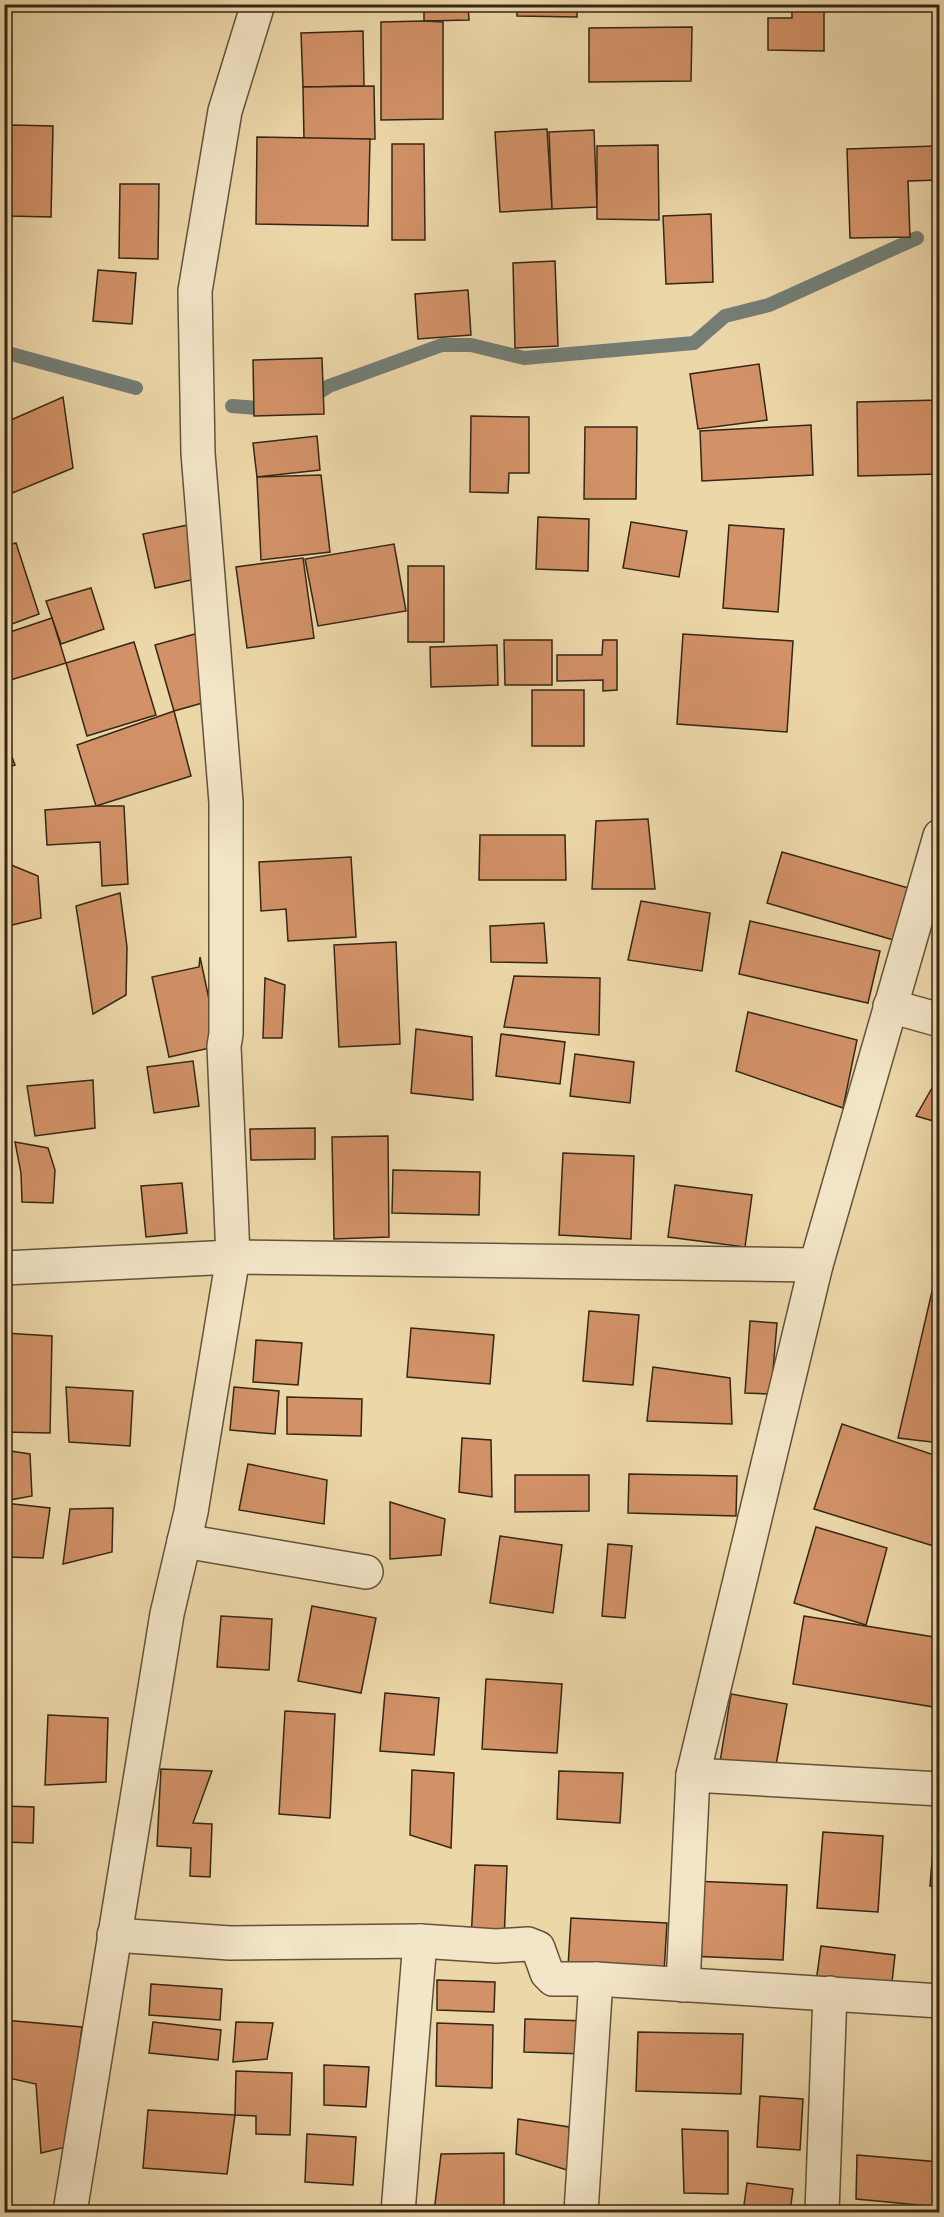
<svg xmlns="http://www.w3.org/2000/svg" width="944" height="2217" font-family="Vollkorn,serif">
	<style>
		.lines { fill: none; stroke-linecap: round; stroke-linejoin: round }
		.stream { stroke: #747d75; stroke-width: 14 }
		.building { fill: #d29167; stroke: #342716; stroke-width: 1.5 }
		.street-casing { stroke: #62533b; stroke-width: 36 }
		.street { stroke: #f3e5c7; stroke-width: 33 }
	</style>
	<rect width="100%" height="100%" fill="#ecd7a9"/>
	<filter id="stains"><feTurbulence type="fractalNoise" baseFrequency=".00333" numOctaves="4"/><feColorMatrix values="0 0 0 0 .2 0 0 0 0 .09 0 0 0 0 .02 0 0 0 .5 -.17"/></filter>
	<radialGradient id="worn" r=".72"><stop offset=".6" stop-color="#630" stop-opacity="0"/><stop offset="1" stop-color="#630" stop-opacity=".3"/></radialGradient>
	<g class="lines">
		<g class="stream">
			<path d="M4,352L136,388"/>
			<path d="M310,398L329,386L442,345H471L524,358L694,343L725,316L769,305L917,238"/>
			<path d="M232,406L270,409"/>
		</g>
	</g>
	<g class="building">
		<path d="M424,4H468L469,20L424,21Z"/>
		<path d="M517,4H577V17L517,16Z"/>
		<path d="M792,4H824V51L768,50V18H792Z"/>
		<path d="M424,21L443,22V119L381,120V22Z"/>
		<path d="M692,27L691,81L589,82V28Z"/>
		<path d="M363,31L364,86L303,87L301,33Z"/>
		<path d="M374,86L375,139L304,140L303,87Z"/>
		<path d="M10,125L53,126L51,217L8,216Z"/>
		<path d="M547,129L552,209L500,212L495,132Z"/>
		<path d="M594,130L597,207L552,209L549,132Z"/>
		<path d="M257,137L370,139L368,226L256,224Z"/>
		<path d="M392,144H424L425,240H392Z"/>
		<path d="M658,145L659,220L597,219V146Z"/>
		<path d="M936,146L938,180L908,181L910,237L850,238L847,149Z"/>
		<path d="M120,184H159L158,259L119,258Z"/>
		<path d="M711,214L713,282L666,284L663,216Z"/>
		<path d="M555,261L558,346L515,348L513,263Z"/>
		<path d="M98,270L136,273L132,324L93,321Z"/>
		<path d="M468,290L471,335L418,339L415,294Z"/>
		<path d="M322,358L324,414L254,416L253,360Z"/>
		<path d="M759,364L767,420L698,429L690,374Z"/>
		<path d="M63,397L73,468L10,494L4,459V423Z"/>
		<path d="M940,400V474L858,476L857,402Z"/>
		<path d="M471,416L529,417V473H509L508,493L470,492Z"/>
		<path d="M811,425L813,475L702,481L700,431Z"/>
		<path d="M585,427H637L636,499H584Z"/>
		<path d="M317,436L320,470L257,477L253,443Z"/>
		<path d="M321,475L330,552L261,560L257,477Z"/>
		<path d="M538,517L589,519L588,571L536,569Z"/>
		<path d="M631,522L687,531L679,577L623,568Z"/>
		<path d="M198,523L209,576L155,588L143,534Z"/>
		<path d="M729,525L784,529L778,612L723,608Z"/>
		<path d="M16,543L39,614L4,627V546Z"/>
		<path d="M394,544L406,611L318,626L305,559Z"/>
		<path d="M303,558L314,638L247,648L236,567Z"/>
		<rect x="408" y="566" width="36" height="76"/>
		<path d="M91,588L104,629L61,644L46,601Z"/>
		<path d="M52,618L66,663L4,682V634Z"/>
		<path d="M213,629L231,695L174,711L155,645Z"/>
		<path d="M683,634L793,641L787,732L677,724Z"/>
		<path d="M504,640H552V685H505Z"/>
		<path d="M603,640H617V690L603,691V680L557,681V655H602Z"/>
		<path d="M134,642L156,715L87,736L66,663Z"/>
		<path d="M497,645L498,685L431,687L430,647Z"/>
		<rect x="532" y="690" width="52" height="56"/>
		<path d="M174,711L191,776L96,806L77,745Z"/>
		<path d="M4,736L15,765L4,769Z"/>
		<path d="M96,806H124L128,884L102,886L100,842L47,845L45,810Z"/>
		<path d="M648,819L655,889H592L596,821Z"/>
		<path d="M480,835H565L566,880H479Z"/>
		<path d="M782,852L912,889L897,941L767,903Z"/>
		<path d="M351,857L356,937L288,941L286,909L261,911L259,862Z"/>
		<path d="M4,862L38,876L41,918L4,927Z"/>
		<path d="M120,893L127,947L126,995L93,1014L76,906Z"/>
		<path d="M641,901L710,913L702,971L628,960Z"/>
		<path d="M750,921L880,951L868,1003L739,974Z"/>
		<path d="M544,923L547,963L491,962L490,926Z"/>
		<path d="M396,942L400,1044L339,1047L334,945Z"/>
		<path d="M200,957L219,1046L169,1057L152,977L199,967Z"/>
		<path d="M514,976L600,978L599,1035L504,1027Z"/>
		<path d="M265,978L285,985L282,1038H263Z"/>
		<path d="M748,1012L857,1040L843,1108L736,1071Z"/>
		<path d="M416,1029L472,1037L473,1100L411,1093Z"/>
		<path d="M501,1034L565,1042L560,1084L496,1076Z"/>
		<path d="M575,1054L634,1062L630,1103L570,1096Z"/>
		<path d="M193,1061L199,1106L154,1113L147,1067Z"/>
		<path d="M940,1074V1123L916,1116Z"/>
		<path d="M93,1080L95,1128L35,1136L27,1086Z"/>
		<path d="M315,1128V1159L251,1160L250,1129Z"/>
		<path d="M388,1136L389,1237L334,1239L332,1137Z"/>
		<path d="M15,1142L48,1148L55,1170L53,1203L22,1202L21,1173Z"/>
		<path d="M563,1153L634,1156L631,1239L559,1235Z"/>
		<path d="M393,1170L480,1172L479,1215L392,1213Z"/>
		<path d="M182,1183L187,1233L146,1237L141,1186Z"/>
		<path d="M675,1185L752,1195L745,1247L668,1237Z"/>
		<path d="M940,1257V1443L898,1438Z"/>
		<path d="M589,1311L639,1315L633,1385L583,1381Z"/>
		<path d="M750,1321L777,1323L771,1394L745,1393Z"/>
		<path d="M411,1328L494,1335L490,1384L407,1377Z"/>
		<path d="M4,1333L52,1336L50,1433L4,1432Z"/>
		<path d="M256,1340L302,1343L298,1385L253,1382Z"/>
		<path d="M653,1367L730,1378L732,1424L647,1421Z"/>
		<path d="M66,1387L133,1391L130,1446L69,1442Z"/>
		<path d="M234,1387L279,1391L275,1434L230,1430Z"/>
		<path d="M287,1397L362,1399L361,1436L287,1434Z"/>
		<path d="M842,1424L940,1457V1548L814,1509Z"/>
		<path d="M462,1438L491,1440L492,1497L459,1492Z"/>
		<path d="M4,1450L30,1454L32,1496L4,1501Z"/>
		<path d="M248,1464L327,1480L324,1524L239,1510Z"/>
		<path d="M629,1474L737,1476L736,1516L628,1513Z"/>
		<path d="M515,1475H589V1511L515,1512Z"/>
		<path d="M390,1502L445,1519L441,1555L390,1559Z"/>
		<path d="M4,1503L50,1508L43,1558L4,1557Z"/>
		<path d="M113,1508L112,1552L63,1564L70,1509Z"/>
		<path d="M816,1527L887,1548L866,1625L794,1603Z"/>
		<path d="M500,1536L562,1545L553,1613L490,1603Z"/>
		<path d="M608,1544L632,1546L625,1618L602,1616Z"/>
		<path d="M312,1606L376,1618L361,1693L298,1681Z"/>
		<path d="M221,1616L272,1619L269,1670L217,1667Z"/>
		<path d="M804,1616L940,1638V1708L793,1684Z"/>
		<path d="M486,1679L562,1684L557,1753L482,1749Z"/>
		<path d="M385,1693L439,1698L434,1755L380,1751Z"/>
		<path d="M731,1694L787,1704L775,1771L720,1762Z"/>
		<path d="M285,1711L335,1714L330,1818L279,1814Z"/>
		<path d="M48,1715L108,1718L106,1782L45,1785Z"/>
		<path d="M161,1769L212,1771L193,1823L212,1824L210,1877L190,1876L191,1848L157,1846Z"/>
		<path d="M412,1770L454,1773L451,1848L410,1835Z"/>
		<path d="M559,1771L623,1773L620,1823L557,1819Z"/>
		<path d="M4,1806L34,1807L33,1843L4,1842Z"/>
		<path d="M823,1832L883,1836L878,1912L817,1908Z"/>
		<path d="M934,1837H940V1886H930Z"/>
		<path d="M475,1865L507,1866L504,1942L471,1940Z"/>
		<path d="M693,1881L787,1885L783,1960L688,1956Z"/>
		<path d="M571,1918L667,1923L664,1972L568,1967Z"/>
		<path d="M821,1946L895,1955L891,1991L816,1982Z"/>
		<path d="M437,1980L495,1982L494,2012L437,2010Z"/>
		<path d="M151,1984L222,1989L220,2020L149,2015Z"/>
		<path d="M525,2019L586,2021L585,2054L524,2052Z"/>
		<path d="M4,2020L82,2027L66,2147L41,2153L36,2084L4,2077Z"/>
		<path d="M153,2022L221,2030L218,2060L149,2053Z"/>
		<path d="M236,2022L273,2023L267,2059L233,2062Z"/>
		<path d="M437,2023L493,2025L492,2088L436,2086Z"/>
		<path d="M638,2032L743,2034L741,2094L636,2091Z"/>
		<path d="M324,2065L369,2067L366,2107L324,2105Z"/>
		<path d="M236,2071L292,2073L290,2135L256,2134V2116L235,2115Z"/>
		<path d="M760,2096L803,2099L800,2150L757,2147Z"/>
		<path d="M148,2110L235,2115L227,2174L143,2168Z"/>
		<path d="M518,2119L569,2127L573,2172L516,2154Z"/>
		<path d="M682,2129L728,2131V2194L684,2193Z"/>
		<path d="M307,2134L356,2137L353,2185L305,2182Z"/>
		<path d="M504,2153V2212H434L441,2154Z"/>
		<path d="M857,2155L940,2162V2207L856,2199Z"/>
		<path d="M747,2183L793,2189L790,2212H743Z"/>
	</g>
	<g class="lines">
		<g class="street-casing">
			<g id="street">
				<path d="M940,836L816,1265L693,1775L940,1789"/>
				<path d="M890,1006L940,1020"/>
				<path d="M4,1268L233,1257L816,1265"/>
				<path d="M184,1541L366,1572"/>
				<path d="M114,1935L230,1943L420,1941L496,1946L528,1944L538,1948L547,1973L553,1979H596L940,2001"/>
				<path d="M683,1985L693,1775"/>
				<path d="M70,2212L167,1614L191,1512L233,1257L224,1046L226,1034V802L198,453L195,291L225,111L258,4"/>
				<path d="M398,2212L420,1941"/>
				<path d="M581,2212L596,1979"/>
				<path d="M822,2212L830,1993"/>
			</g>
		</g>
		<use href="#street" class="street"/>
	</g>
	<rect width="944" height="2217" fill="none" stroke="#ecd7a9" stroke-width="24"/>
	<rect x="6" y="6" width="932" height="2205" fill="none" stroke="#342716" stroke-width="3"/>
	<rect x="12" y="12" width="920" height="2193" fill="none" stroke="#342716" stroke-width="1.5"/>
	<rect width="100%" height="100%" filter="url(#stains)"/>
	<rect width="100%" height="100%" fill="url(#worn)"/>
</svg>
